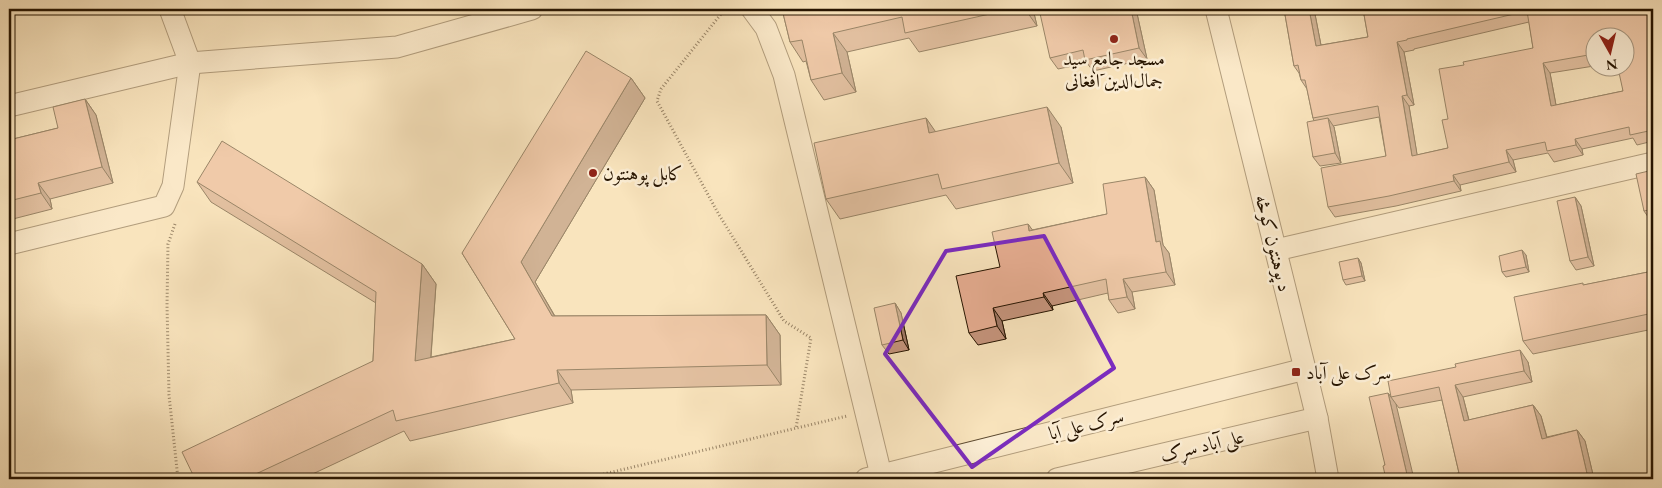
<svg xmlns="http://www.w3.org/2000/svg" width="1662" height="488" font-family="'EB Garamond',Amiri,serif">
	<style>
		.lines { fill: none; stroke-linecap: round; stroke-linejoin: round }
		.minor-casing { stroke: #5b482f; stroke-width: 23 }
		.path { stroke: #261400; stroke-width: 3; stroke-dasharray: 1 2.5; stroke-linecap: butt }
		.minor { stroke: #fbedd4; stroke-width: 21 }
		.wall { fill: #c5947c; stroke: #261400; fill-rule: evenodd }
		.shaded-wall { fill: #a07865; stroke: #261400 }
		.building { fill: #e5ac90; stroke: #261400; fill-rule: evenodd }
		.marked { fill: none; stroke: #7b2cbf; stroke-width: 4; stroke-linejoin: round }
		.poi-dot { fill: #8f2418; stroke: #fbedd4; stroke-width: 2 }
		.labels { text-anchor: middle; stroke-width: 5; stroke-linejoin: round; paint-order: stroke }
		.poi-label { font-size: 19px; fill: #261400; stroke: #fbedd4; text-anchor: start }
		.street-label { font-size: 19px; fill: #261400; stroke: #fbedd4 }
	</style>
	<rect width="100%" height="100%" fill="#f9e4bd"/>
	<filter id="stains"><feTurbulence type="fractalNoise" baseFrequency=".004" numOctaves="4"/><feColorMatrix values="0 0 0 0 .2 0 0 0 0 .09 0 0 0 0 .02 0 0 0 .5 -.17"/></filter>
	<radialGradient id="worn" r=".72"><stop offset=".6" stop-color="#630" stop-opacity="0"/><stop offset="1" stop-color="#630" stop-opacity=".3"/></radialGradient>
	<g class="lines">
		<g class="minor-casing">
			<g id="minor">
				<path d="M752,9L766,28L784,75L882,479"/>
				<path d="M1216,9L1305,369L1317,418L1328,479"/>
				<path d="M9,106L190,63L397,47L532,9"/>
				<path d="M9,244L164,206L173,186L190,63L170,9"/>
				<path d="M1276,250L1653,163"/>
				<path d="M866,479L1305,369"/>
				<path d="M1057,479L1317,418"/>
			</g>
		</g>
		<g class="path">
			<path d="M725,9L661,89L657,101L718,213L784,321L811,338L796,428"/>
			<path d="M175,224L168,244L167,305L169,395L178,479"/>
			<path d="M583,479L847,416"/>
		</g>
		<use href="#minor" class="minor"/>
	</g>
	<g class="wall">
		<path d="M782,9H1033L1037,26L919,52L909,38L847,52L856,92L824,100L811,80L806,61L803,62L790,42Z"/>
		<path d="M1136,9L1147,59L1093,71L1087,63L1058,69L1050,58Z"/>
		<path d="M1284,9H1314L1321,45L1368,37L1363,9H1653V141L1637,145L1633,138L1582,149L1583,155L1554,162L1548,153L1513,160L1516,172L1460,185L1461,191L1396,206L1335,217L1328,207L1386,156L1379,117L1333,126L1334,127L1341,163L1320,166L1313,157L1314,121L1313,118L1307,89L1301,80L1299,73L1294,66ZM1529,22L1533,48L1448,119V148L1417,155L1409,106L1414,105L1404,52L1414,50V49ZM1594,38H1624L1623,91L1556,105L1550,73L1594,66Z"/>
		<path d="M631,78L645,98L535,282L555,316L766,315L780,335L781,385L571,390L573,403L410,441L404,431L302,479H195L373,361L376,303L211,202L197,182L422,264L436,284L431,357L515,339L462,253Z"/>
		<path d="M85,99L96,115L113,183L50,199L52,209L9,220V140L58,128Z"/>
		<path d="M926,118L935,132L1061,127L1073,183L956,209L946,195L840,219L826,199Z"/>
		<path d="M1653,170V224L1644,211Z"/>
		<path d="M1145,177L1154,190L1163,245L1169,253L1175,285L1132,292L1135,309L1118,313L1109,300L1108,293L1052,306L1053,310L1002,321L1006,339L978,345L969,333L1000,267L1028,224L1032,230L1107,214Z"/>
		<path d="M1575,197L1581,206L1594,266L1576,270L1570,261Z"/>
		<path d="M1526,255L1529,272L1506,277L1502,272Z"/>
		<path d="M1358,258L1361,263L1365,281L1346,285L1343,280Z"/>
		<path d="M1653,271V329L1533,354L1523,341L1584,285Z"/>
		<path d="M895,303L901,313L909,350L889,354L882,345Z"/>
		<path d="M1528,362L1532,382L1463,397L1469,420L1533,405L1541,416L1547,437L1577,430L1585,441L1594,479H1433L1459,473L1442,400L1399,408L1396,404L1385,465L1388,393L1391,397L1456,367Z"/>
	</g>
	<g class="shaded-wall">
		<path d="M1025,9H1033L1037,26Z"/>
		<path d="M1131,9H1136L1147,59L1139,48Z"/>
		<path d="M1309,9H1314L1323,56L1316,46Z"/>
		<path d="M833,33L847,52L856,92L842,73Z"/>
		<path d="M1397,42L1404,52L1414,105L1407,95Z"/>
		<path d="M1543,63L1550,73L1558,116L1551,106Z"/>
		<path d="M631,78L645,98L535,282L566,336L552,316L521,262Z"/>
		<path d="M1402,96L1409,106L1419,166L1412,156Z"/>
		<path d="M85,99L96,115L113,183L102,167Z"/>
		<path d="M1047,107L1061,127L1073,183L1059,163Z"/>
		<path d="M926,118L940,138L929,133Z"/>
		<path d="M1328,118L1334,127L1341,163L1335,153Z"/>
		<path d="M1575,139L1582,149L1583,155L1576,145Z"/>
		<path d="M1506,150L1513,160L1516,172L1509,162Z"/>
		<path d="M1453,175L1460,185L1461,191L1454,181Z"/>
		<path d="M1145,177L1154,190L1163,245L1169,253L1175,285L1166,272L1156,242Z"/>
		<path d="M38,183L50,199L52,209L41,193Z"/>
		<path d="M1575,197L1581,206L1594,266L1588,257Z"/>
		<path d="M1028,224L1037,236L1029,231Z"/>
		<path d="M1522,250L1526,255L1529,272L1526,267Z"/>
		<path d="M1358,258L1361,263L1365,281L1362,276Z"/>
		<path d="M422,264L436,284L429,381L415,361Z"/>
		<path d="M1123,279L1132,292L1135,309L1127,297Z"/>
		<path d="M1043,293L1052,306L1053,310L1044,297Z"/>
		<path d="M895,303L901,313L909,350L903,340Z"/>
		<path d="M993,308L1002,321L1006,339L997,326Z"/>
		<path d="M766,315L780,335L781,385L767,365Z"/>
		<path d="M1520,350L1528,362L1532,382L1524,371Z"/>
		<path d="M557,370L571,390L573,403L559,383Z"/>
		<path d="M1455,385L1463,397L1472,433L1464,421Z"/>
		<path d="M1388,393L1396,404L1414,479H1408Z"/>
		<path d="M1533,405L1541,416L1550,450L1542,439Z"/>
		<path d="M1577,430L1585,441L1594,479H1589L1588,478Z"/>
	</g>
	<g class="building">
		<path d="M782,9H1012L905,33L902,17L833,33L842,73L811,80L802,40L790,42Z"/>
		<path d="M1039,9H1131L1139,48L1085,60L1083,50L1050,58Z"/>
		<path d="M1284,9H1309L1316,46L1368,37L1363,9H1653V130L1630,135L1629,127L1575,139L1576,145L1547,151L1545,142L1506,150L1509,162L1453,175L1454,181L1389,196L1328,207L1321,168L1386,156L1378,106L1313,118L1305,80H1301L1298,65L1294,66ZM1527,11L1533,48L1463,62L1464,65L1439,69L1448,119L1442,120L1448,148L1412,156L1402,96L1407,95L1397,42L1407,40V39ZM1594,38H1624V68H1618L1623,91L1551,106L1543,63L1594,54Z"/>
		<path d="M586,51L631,78L521,262L552,316L766,315L767,365L557,370L559,383L396,421L393,410L245,479H195L182,452L373,361L376,292L197,182L222,141L422,264L415,361L515,339L462,253Z"/>
		<path d="M85,99L102,167L38,183L41,193L9,201V140L58,128L53,107Z"/>
		<path d="M1047,107L1059,163L942,189L938,174L826,199L814,143L926,118L929,133Z"/>
		<path d="M1328,118L1335,153L1313,157L1307,122Z"/>
		<path d="M1653,170V209L1644,211L1636,174Z"/>
		<path d="M1145,177L1156,242L1160,241L1166,272L1123,279L1127,297L1109,300L1106,279L1043,293L1044,297L993,308L997,326L969,333L956,276L1000,267L992,232L1028,224L1029,231L1107,214L1103,184Z"/>
		<path d="M1575,197L1588,257L1570,261L1557,201Z"/>
		<path d="M1522,250L1526,267L1502,272L1499,256Z"/>
		<path d="M1358,258L1362,276L1343,280L1339,262Z"/>
		<path d="M1653,271V313L1523,341L1514,297L1583,283V285Z"/>
		<path d="M895,303L903,340L882,345L874,308Z"/>
		<path d="M1520,350L1524,371L1455,385L1464,421L1533,405L1542,439L1577,430L1588,478L1582,479H1433L1459,473L1439,387L1391,397L1388,381L1456,367L1455,364Z"/>
		<path d="M1388,393L1408,479H1386L1383,466L1385,465L1369,397Z"/>
	</g>
	<path d="M0 0H1662V488H0ZM1044,236L1114,368L972,467L885,354L946,251Z" fill="#f9e4bd" fill-opacity=".55" fill-rule="evenodd"/>
	<path class="marked" d="M1044,236L1114,368L972,467L885,354L946,251Z"/>
	<g class="poi-dot">
		<circle cx="1114" cy="39" r="5"/>
		<circle cx="593" cy="173" r="5"/>
		<rect x="1291" y="367" width="10" height="10" rx="2.5"/>
	</g>
	<g class="labels">
		<g class="poi-label">
			<text x="1114" y="65" text-anchor="middle">مسجد جامع سید<tspan x="1114" dy="22">جمال‌الدین افغانی</tspan></text>
			<text x="603" y="180">کابل پوهنتون</text>
			<text x="1306" y="379">سرک علی آباد</text>
		</g>
		<g class="street-label">
			<text transform="translate(1274 243) rotate(76)" y="7">د پوهنتون کوڅه</text>
			<text transform="translate(1086 424) rotate(-14)" y="7">سرک علی آبا</text>
			<text transform="translate(1202 445) rotate(-13)" y="7">علی آباد سړک</text>
		</g>
	</g>
	<rect width="1662" height="488" fill="none" stroke="#f9e4bd" stroke-width="30"/>
	<rect x="10" y="10" width="1642" height="468" fill="none" stroke="#261400" stroke-width="2.5"/>
	<rect x="15" y="15" width="1632" height="458" fill="none" stroke="#261400"/>
	<g transform="translate(1610 52) rotate(172)"><circle r="24" fill="#fbedd4" stroke="#a6967f"/>
	<path d="M0-4L9 19L0 12L-9 19Z" fill="#8f2418"/>
	<text y="-8" font-size="14" font-weight="bold" text-anchor="middle" fill="#261400">N</text>
	</g>
	<rect width="100%" height="100%" filter="url(#stains)"/>
	<rect width="100%" height="100%" fill="url(#worn)"/>
</svg>
